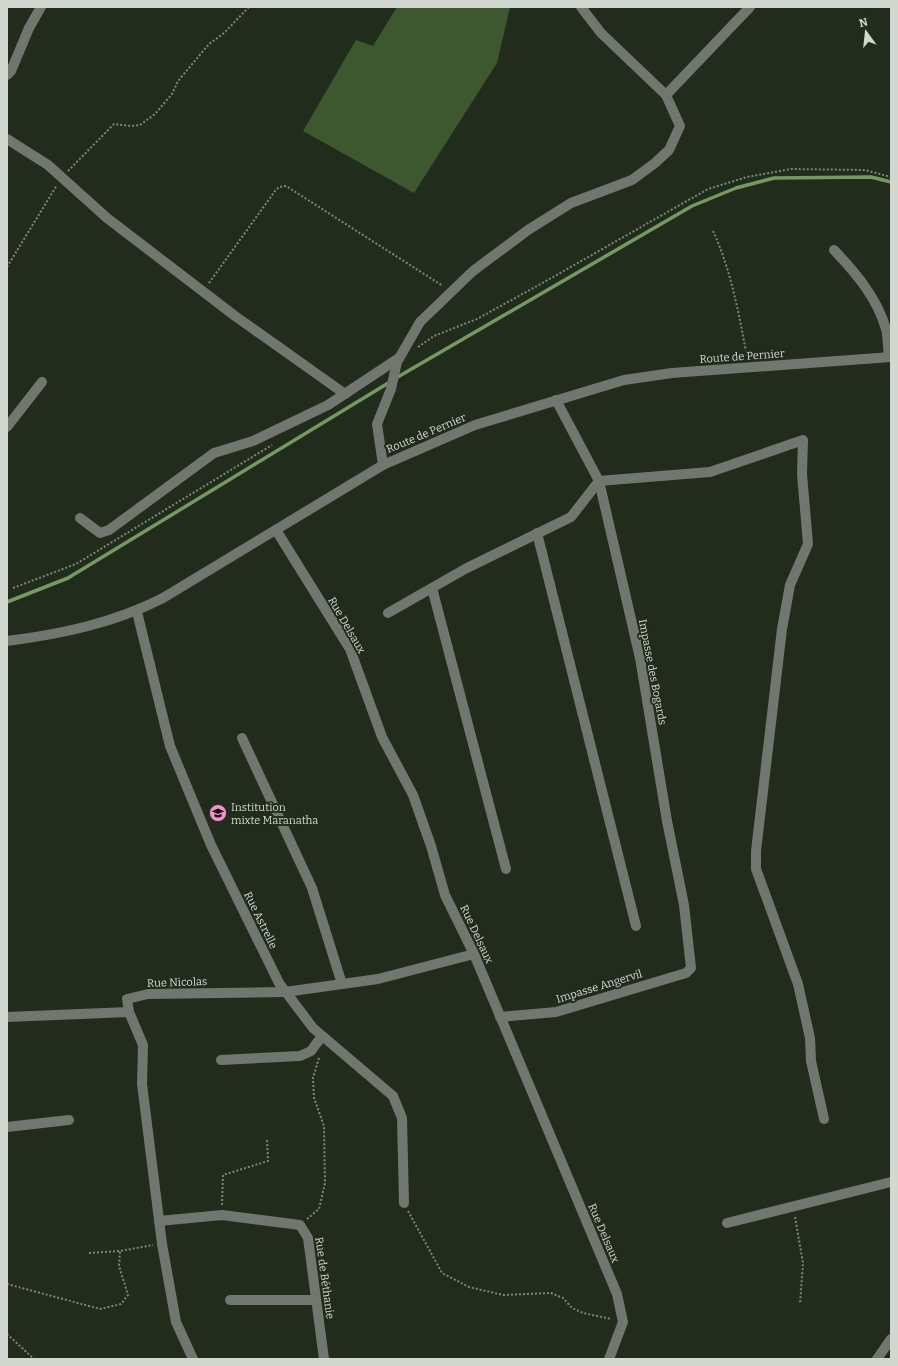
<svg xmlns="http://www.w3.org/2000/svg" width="898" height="1366" font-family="Bitter,serif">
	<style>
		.green { fill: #3d582e }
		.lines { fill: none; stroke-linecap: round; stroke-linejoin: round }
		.stream { stroke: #769861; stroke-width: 3.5 }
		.path { stroke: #7e867a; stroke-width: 2; stroke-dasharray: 2 2; stroke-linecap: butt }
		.minor { stroke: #71766e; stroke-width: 10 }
		.labels { text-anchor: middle; stroke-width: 4; stroke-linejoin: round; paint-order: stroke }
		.street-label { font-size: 11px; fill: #d2d8cf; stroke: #222c1d }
		.poi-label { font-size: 11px; fill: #d2d8cf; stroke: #222c1d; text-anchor: start }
	</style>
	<rect width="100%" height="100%" fill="#222c1d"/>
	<path class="green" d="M397,7H510L497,63L414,193L303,131L356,40L373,46Z"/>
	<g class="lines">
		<g class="stream">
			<path d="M396,378L692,206L736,188L774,178L871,177L891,182"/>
			<path d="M7,602L68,578L390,382"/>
		</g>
		<g class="path">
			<path d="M68,171L114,124L131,126L140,125L155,114L172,94L178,81L209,44L224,33L249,7"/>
			<path d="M713,231C731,270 739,314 747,357"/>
			<path d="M7,267L57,185"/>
			<path d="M209,283L275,191L279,187L286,186L443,286"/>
			<path d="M418,347L434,336L477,319L546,281L708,189L747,177L791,169L865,170L891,177"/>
			<path d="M13,588L76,564L272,445"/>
			<path d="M222,1205L223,1175L268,1161L267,1139"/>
			<path d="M408,1211L442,1273L469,1287L503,1295L551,1293L563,1298L572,1308L583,1313L611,1319"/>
			<path d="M795,1217L803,1263L800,1304"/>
			<path d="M307,1219L319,1209L325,1183L324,1126L314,1098L313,1078L319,1058"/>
			<path d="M89,1253L120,1251L153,1245"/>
			<path d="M7,1284L100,1309L121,1304L128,1295L119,1266L120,1251"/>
			<path d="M7,1334L34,1359"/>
		</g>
		<g class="minor">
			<path d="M7,75L11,71L29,28L41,7"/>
			<path d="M666,95L750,7"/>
			<path d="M7,139L48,165L107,218L235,316L345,394"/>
			<path d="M834,250C856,273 877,298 886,329C888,338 888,348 889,357"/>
			<path d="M7,427L42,382"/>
			<path d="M383,465L377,424L391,389L397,362L420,322L473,271L528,230L571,203L632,180L655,163L669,150L680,126L666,95L601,33L581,7"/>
			<path d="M80,518L100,533L109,530L214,453L253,441L328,405L399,358"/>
			<path d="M276,530L350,649L382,737L413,795L431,846L445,895L474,954L617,1294L623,1322L609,1359"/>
			<path d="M537,533L636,926"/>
			<path d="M432,588L506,869"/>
			<path d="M137,612L170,746L211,845L279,983L313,1028L393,1096L402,1118L404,1203"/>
			<path d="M388,613L465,569L571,517L599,481L710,472L803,440L802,474L808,544L790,585L782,629L756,851V869L798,984L810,1038L811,1061L824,1119"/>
			<path d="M7,641C62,634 114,623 163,598L383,465L475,425L624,380L672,373L891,357"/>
			<path d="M242,738L312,888L342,984"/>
			<path d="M7,1017L129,1012"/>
			<path d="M500,1017L556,1012L686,973L691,968L684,905L667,821L640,658L599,481L556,400"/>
			<path d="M221,1060L300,1056L311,1051L322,1036"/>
			<path d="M7,1127L69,1120"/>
			<path d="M159,1221L222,1215L300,1225L308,1238L324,1359"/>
			<path d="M727,1223L891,1182"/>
			<path d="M230,1300H316"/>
			<path d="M193,1359L176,1322L162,1244L142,1084L143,1045L129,1012L127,999L148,994L285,992L378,979L474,954"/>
			<path d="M877,1359L891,1339"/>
		</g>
	</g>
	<defs>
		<g id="school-disc" transform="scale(0.9)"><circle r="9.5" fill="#f890cc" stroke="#222c1d"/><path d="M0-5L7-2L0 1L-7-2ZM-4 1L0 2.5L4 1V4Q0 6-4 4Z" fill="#111"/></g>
	</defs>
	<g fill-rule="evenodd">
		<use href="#school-disc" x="218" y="813"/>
	</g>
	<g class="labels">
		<g class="street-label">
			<text transform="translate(742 356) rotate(-4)" y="4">Route de Pernier</text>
			<text transform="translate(426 433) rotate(-23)" y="4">Route de Pernier</text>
			<text transform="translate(347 625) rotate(60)" y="4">Rue Delsaux</text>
			<text transform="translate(653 672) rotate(79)" y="4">Impasse des Bogards</text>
			<text transform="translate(261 920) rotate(64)" y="4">Rue Astrelle</text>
			<text transform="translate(477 934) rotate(65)" y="4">Rue Delsaux</text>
			<text transform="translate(177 982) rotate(-2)" y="4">Rue Nicolas</text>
			<text transform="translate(599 986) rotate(-17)" y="4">Impasse Angervil</text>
			<text transform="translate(604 1233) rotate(67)" y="4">Rue Delsaux</text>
			<text transform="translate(325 1278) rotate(82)" y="4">Rue de Béthanie</text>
		</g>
		<g class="poi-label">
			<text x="231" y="811">Institution<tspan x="231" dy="13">mixte Maranatha</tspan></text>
		</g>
	</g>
	<rect width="898" height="1366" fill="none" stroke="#d2d8cf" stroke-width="16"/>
	<g transform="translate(866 32) rotate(345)" stroke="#222c1d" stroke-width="3" paint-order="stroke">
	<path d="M0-3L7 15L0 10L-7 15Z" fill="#d2d8cf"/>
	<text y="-6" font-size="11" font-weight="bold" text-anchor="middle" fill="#d2d8cf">N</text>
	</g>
</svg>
